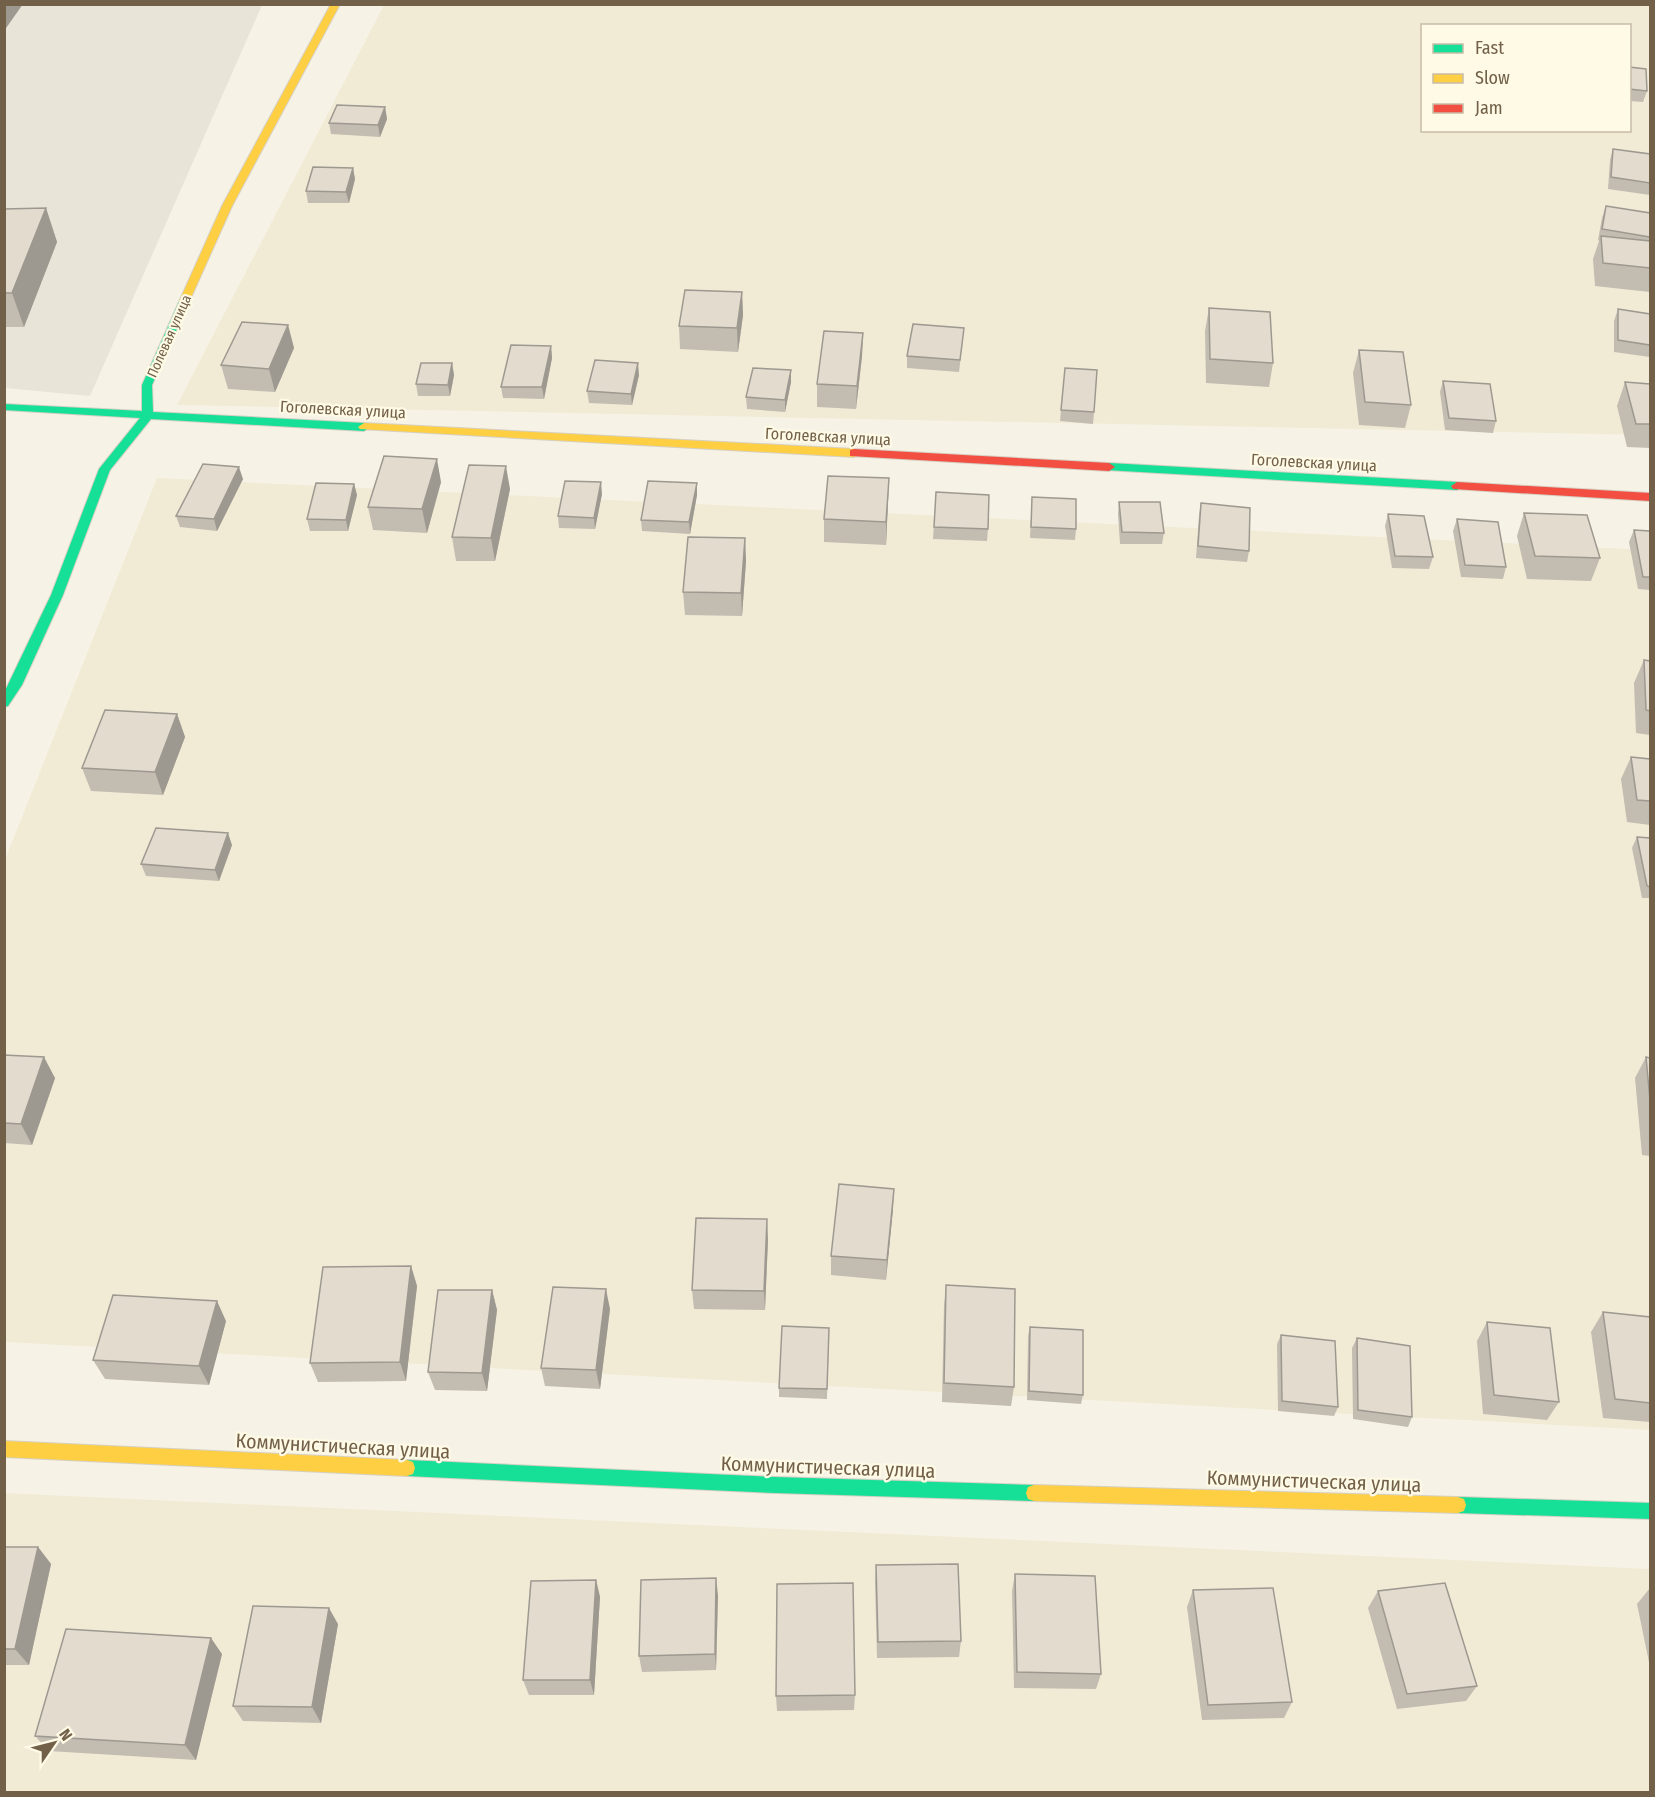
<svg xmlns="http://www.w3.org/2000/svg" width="1655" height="1797" font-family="'Fira Sans Condensed',sans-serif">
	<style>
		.residential { fill: #f1ebd6; fill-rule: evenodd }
		.industrial { fill: #e8e4d7 }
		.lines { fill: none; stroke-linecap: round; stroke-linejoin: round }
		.fast-casing { stroke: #d6d0c3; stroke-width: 2 }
		.slow-casing { stroke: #d6d0c3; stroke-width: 2 }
		.jam-casing { stroke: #d6d0c3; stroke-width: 2 }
		.fast { fill: #16e098; fill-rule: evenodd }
		.slow { fill: #ffcf43; fill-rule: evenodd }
		.jam { fill: #f24e42; fill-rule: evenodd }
		.wall { fill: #c2bcb1 }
		.shaded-wall { fill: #9e9990 }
		.building { fill: #e2dbce; stroke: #9e9990; stroke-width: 1.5 }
		.labels { text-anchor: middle; stroke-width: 4.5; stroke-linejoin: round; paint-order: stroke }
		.far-street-label { font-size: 14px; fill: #726048; stroke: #fffae6 }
		.street-label { font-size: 16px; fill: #726048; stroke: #fffae6 }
		.near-street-label { font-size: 20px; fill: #726048; stroke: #fffae6 }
	</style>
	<rect width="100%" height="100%" fill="#f6f3e6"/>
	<g class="residential">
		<path d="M384,5H1650V435L177,405ZM1422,26H1630V130H1422Z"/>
		<path d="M157,478L1650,550V1430L5,1342L4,862Z"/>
		<path d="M4,1493L1650,1569V1792H5Z"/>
	</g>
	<path class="industrial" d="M4,5H262L90,396L5,388Z"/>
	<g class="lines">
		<g class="fast-casing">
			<g id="fast">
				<path d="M184,299L189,302L152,385L153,412L364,423L370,427L364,431L151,419L110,470L63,595L22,685L8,706L4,707V693L51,595L99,469L140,418L4,410V404L142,411V385L179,302Z"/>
				<path d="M1109,463L1457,482L1463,486L1457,490L1105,470V464Z"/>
				<path d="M407,1460L775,1477L1034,1485L1040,1487L1042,1493L1040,1499L1034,1501L775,1493L407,1476L401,1474L399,1468L401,1462Z"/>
				<path d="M1458,1497L1650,1503V1519L1458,1513L1452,1511L1450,1505L1452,1499Z"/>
			</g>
		</g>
		<g class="slow-casing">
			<g id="slow">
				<path d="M331,4H340L232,206L189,302L188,304H180L179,302L222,206Z"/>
				<path d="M364,423L854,449L860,453L854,457L360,429L358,427Z"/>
				<path d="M4,1441L407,1460L413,1462L415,1468L413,1474L407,1476L4,1457Z"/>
				<path d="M1034,1485L1458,1497L1464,1499L1466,1505L1464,1511L1458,1513L1034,1501L1028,1499L1026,1493L1028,1487Z"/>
			</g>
		</g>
		<g class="jam-casing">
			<g id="jam">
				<path d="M854,449L1109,463L1115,467L1109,471L850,456V450Z"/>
				<path d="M1457,482L1650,493V501L1453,489L1451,486Z"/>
			</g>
		</g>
		<use href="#fast" class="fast"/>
		<use href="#slow" class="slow"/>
		<use href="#jam" class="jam"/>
	</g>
	<g class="wall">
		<path d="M1629,67L1647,91L1643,102L1629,101Z"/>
		<path d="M385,107L387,119L380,137L331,134L329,123Z"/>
		<path d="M1613,149L1650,154V195L1608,189L1610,160Z"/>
		<path d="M353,168L355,179L349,203H308L306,191Z"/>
		<path d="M1606,206L1650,213V292L1595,286L1593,259L1599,241L1598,240L1602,218Z"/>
		<path d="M46,208L57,242L24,327H4V209Z"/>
		<path d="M742,292L743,315L738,352L680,349L679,326Z"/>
		<path d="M1209,308L1273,363L1269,387L1206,383L1205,331Z"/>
		<path d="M1618,309L1650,314V357L1614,352V321Z"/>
		<path d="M288,325L294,348L275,392L228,389L221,365Z"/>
		<path d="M863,333L862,356L856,409L817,407V384Z"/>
		<path d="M963,339L959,372L907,368V356Z"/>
		<path d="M551,346L552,358L544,399L503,398L501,387Z"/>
		<path d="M1359,350L1411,405L1405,428L1359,425L1353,373Z"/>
		<path d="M452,363L454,375L450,396H418L416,384Z"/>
		<path d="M1065,368L1094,412L1093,424L1060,421Z"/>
		<path d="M791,370V382L785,412L747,409L746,397Z"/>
		<path d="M639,375L632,405L589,403L587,391Z"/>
		<path d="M1443,381L1496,421L1493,433L1445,430L1440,392Z"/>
		<path d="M1625,382L1650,384V448L1627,447L1617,406Z"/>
		<path d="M889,478L886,545L824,542V519Z"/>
		<path d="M243,479L217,531L180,527L176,516Z"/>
		<path d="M441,482L427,533L373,530L368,507Z"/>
		<path d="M354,484L357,495L348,531H310L307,519Z"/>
		<path d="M510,489L495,561H456L452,537Z"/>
		<path d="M936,492L988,529L987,541L933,539Z"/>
		<path d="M602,494L595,529L559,528L558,516Z"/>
		<path d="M697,495L690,534L642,531L641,520Z"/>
		<path d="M1032,497L1076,529L1075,540L1030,538Z"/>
		<path d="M1119,502L1164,533L1162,544H1120L1118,514Z"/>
		<path d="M1201,503L1249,551L1247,562L1196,558L1199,515Z"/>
		<path d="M1524,513L1600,558L1591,581L1527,579L1517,536Z"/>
		<path d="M1388,514L1433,557L1429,569L1392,568L1385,526Z"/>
		<path d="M1457,519L1506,567L1503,579L1461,577L1453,531Z"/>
		<path d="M1634,530L1650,531V590L1638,589L1629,542Z"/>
		<path d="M745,538L746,561L742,616L685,615L683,592Z"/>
		<path d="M1644,660L1650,661V735L1636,733L1634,683Z"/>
		<path d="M177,714L185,737L163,795L91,791L82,768Z"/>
		<path d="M1631,757L1650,759V825L1627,822L1621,779Z"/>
		<path d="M1637,837L1650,838V898H1642L1632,848Z"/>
		<path d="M232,845L219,881L146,876L141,864Z"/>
		<path d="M4,1055L55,1078L32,1145L4,1143Z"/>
		<path d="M1646,1057L1650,1058V1156L1642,1155L1635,1078Z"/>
		<path d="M893,1209L886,1280L831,1275V1256Z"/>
		<path d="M768,1239L765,1310L694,1309L692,1290Z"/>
		<path d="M411,1266L417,1286L406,1381L318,1382L310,1363Z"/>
		<path d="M946,1285L1014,1387L1011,1406L942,1402L944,1305Z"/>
		<path d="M492,1290L497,1310L487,1391L435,1390L428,1372Z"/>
		<path d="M610,1309L600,1389L545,1386L541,1368Z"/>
		<path d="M1603,1312L1650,1317V1422L1603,1418L1591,1332Z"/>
		<path d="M226,1321L209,1385L105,1379L93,1360Z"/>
		<path d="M1487,1322L1559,1402L1547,1420L1483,1414L1477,1341Z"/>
		<path d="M1030,1327L1083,1395L1081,1404L1027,1400L1028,1336Z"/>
		<path d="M829,1328L827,1399L779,1397V1388Z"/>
		<path d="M1281,1335L1338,1407L1334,1416L1278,1411L1277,1344Z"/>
		<path d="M1357,1338L1412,1417L1408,1427L1353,1419L1352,1348Z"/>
		<path d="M4,1547H38L51,1564L29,1665H4Z"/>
		<path d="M876,1565L961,1641L959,1657L877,1658L875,1582Z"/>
		<path d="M1015,1574L1101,1674L1096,1689L1014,1688L1012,1591Z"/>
		<path d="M596,1580L600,1597L594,1695H529L523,1680Z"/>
		<path d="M1650,1588V1667L1637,1604Z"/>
		<path d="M1193,1590L1292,1702L1284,1718L1202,1720L1187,1607Z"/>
		<path d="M1378,1591L1477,1686L1466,1701L1397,1709L1368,1608Z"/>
		<path d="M718,1595L716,1670L642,1672L639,1656Z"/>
		<path d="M338,1624L321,1723L243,1721L233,1706Z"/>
		<path d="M222,1654L196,1760L49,1751L35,1736Z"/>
		<path d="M855,1695L854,1710L777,1711L776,1696Z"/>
	</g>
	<g class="shaded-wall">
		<path d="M4,4H23L4,31Z"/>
		<path d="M385,107L387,119L380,137L378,125Z"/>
		<path d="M353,168L355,179L349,203L346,192Z"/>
		<path d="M46,208L57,242L24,327L12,293Z"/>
		<path d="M742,292L743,315L738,352L737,328Z"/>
		<path d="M288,325L294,348L275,392L269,369Z"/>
		<path d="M863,333L862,356L856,409L857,386Z"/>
		<path d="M551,346L552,358L544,399L542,387Z"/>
		<path d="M452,363L454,375L450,396L448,385Z"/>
		<path d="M638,363L639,375L632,405L631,394Z"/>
		<path d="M791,370V382L785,412V400Z"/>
		<path d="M437,459L441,482L427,533L422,509Z"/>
		<path d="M506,466L510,489L495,561L491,538Z"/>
		<path d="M239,467L243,479L217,531L214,519Z"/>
		<path d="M889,478L888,502L886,545V522Z"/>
		<path d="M601,482L602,494L595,529L594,518Z"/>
		<path d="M697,483V495L690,534L689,522Z"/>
		<path d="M354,484L357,495L348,531L346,520Z"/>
		<path d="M745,538L746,561L742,616L741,593Z"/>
		<path d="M177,714L185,737L163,795L155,772Z"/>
		<path d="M228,833L232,845L219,881L215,870Z"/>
		<path d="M44,1057L55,1078L32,1145L21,1124Z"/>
		<path d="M894,1189L893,1209L886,1280L887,1260Z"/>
		<path d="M767,1219L768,1239L765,1310L764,1291Z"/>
		<path d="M411,1266L417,1286L406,1381L400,1362Z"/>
		<path d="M606,1289L610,1309L600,1389L596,1370Z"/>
		<path d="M492,1290L497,1310L487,1391L482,1373Z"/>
		<path d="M217,1301L226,1321L209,1385L199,1366Z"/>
		<path d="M38,1547L51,1564L29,1665L15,1649Z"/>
		<path d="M716,1578L718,1595L716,1670L715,1654Z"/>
		<path d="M596,1580L600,1597L594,1695L590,1680Z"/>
		<path d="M329,1608L338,1624L321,1723L312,1707Z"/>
		<path d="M211,1638L222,1654L196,1760L185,1745Z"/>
	</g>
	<g class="building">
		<path d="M1629,67L1646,69L1647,91L1629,89Z"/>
		<path d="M337,105L385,107L378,125L329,123Z"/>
		<path d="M1613,149L1650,154V183L1611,177Z"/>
		<path d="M313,167L353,168L346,192L306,191Z"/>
		<path d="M1606,206L1650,213V237L1602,229Z"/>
		<path d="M46,208L12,293H4V209Z"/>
		<path d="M1601,236L1650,241V268L1603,263Z"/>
		<path d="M685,290L742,292L737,328L679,326Z"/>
		<path d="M1209,308L1270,312L1273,363L1210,359Z"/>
		<path d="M1618,309L1650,314V345L1618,340Z"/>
		<path d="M242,322L288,325L269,369L221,365Z"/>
		<path d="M913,324L964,328L960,360L907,356Z"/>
		<path d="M824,331L863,333L857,386L817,384Z"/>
		<path d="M511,345L551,346L542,387H501Z"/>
		<path d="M1359,350L1403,352L1411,405L1365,402Z"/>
		<path d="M595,360L638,363L631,394L587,391Z"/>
		<path d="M421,363H452L448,385L416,384Z"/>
		<path d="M753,368L791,370L785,400L746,397Z"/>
		<path d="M1065,368L1097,370L1094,412L1061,410Z"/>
		<path d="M1443,381L1490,384L1496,421L1449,418Z"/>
		<path d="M1625,382L1650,384V424H1636Z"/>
		<path d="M384,456L437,459L422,509L368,507Z"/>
		<path d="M203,464L239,467L214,519L176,516Z"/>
		<path d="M469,465L506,466L491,538L452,537Z"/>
		<path d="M828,476L889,478L886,522L824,519Z"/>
		<path d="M565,481L601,482L594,518L558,516Z"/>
		<path d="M648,481L697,483L689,522L641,520Z"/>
		<path d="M316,483L354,484L346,520L307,519Z"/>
		<path d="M936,492L989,495L988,529L934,527Z"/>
		<path d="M1032,497L1076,499V529L1031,527Z"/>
		<path d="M1119,502H1160L1164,533L1122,532Z"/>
		<path d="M1201,503L1250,508L1249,551L1198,546Z"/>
		<path d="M1524,513L1587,515L1600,558L1535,556Z"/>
		<path d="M1388,514L1424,516L1433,557L1395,556Z"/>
		<path d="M1457,519L1498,522L1506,567L1465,565Z"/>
		<path d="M1634,530L1650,531V577H1643Z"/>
		<path d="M688,537L745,538L741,593L683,592Z"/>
		<path d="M1644,660L1650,661V711L1646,710Z"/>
		<path d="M105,710L177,714L155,772L82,768Z"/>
		<path d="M1631,757L1650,759V801L1637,800Z"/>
		<path d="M156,828L228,833L215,870L141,864Z"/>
		<path d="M1637,837L1650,838V887L1647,886Z"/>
		<path d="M4,1055L44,1057L21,1124L4,1123Z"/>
		<path d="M1646,1057L1650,1058V1100Z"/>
		<path d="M839,1184L894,1189L887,1260L831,1256Z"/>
		<path d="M696,1218L767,1219L764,1291L692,1290Z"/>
		<path d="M411,1266L400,1362L310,1363L323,1267Z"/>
		<path d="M946,1285L1015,1289L1014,1387L944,1383Z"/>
		<path d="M553,1287L606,1289L596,1370L541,1368Z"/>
		<path d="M438,1290H492L482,1373L428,1372Z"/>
		<path d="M113,1295L217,1301L199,1366L93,1360Z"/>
		<path d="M1603,1312L1650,1317V1403L1615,1399Z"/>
		<path d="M1487,1322L1550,1328L1559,1402L1494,1395Z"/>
		<path d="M782,1326L829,1328L827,1389L779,1388Z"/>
		<path d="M1030,1327L1083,1330V1395L1029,1391Z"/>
		<path d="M1281,1335L1335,1341L1338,1407L1282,1401Z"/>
		<path d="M1357,1338L1410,1346L1412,1417L1358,1410Z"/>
		<path d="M4,1547H38L15,1649H4Z"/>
		<path d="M958,1564L961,1641L878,1642L876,1565Z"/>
		<path d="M1015,1574L1095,1576L1101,1674L1017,1672Z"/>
		<path d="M716,1578L715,1654L639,1656L641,1580Z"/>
		<path d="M596,1580L590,1680H523L531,1581Z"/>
		<path d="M853,1583L855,1695L776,1696L777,1584Z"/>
		<path d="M1445,1583L1477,1686L1407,1694L1378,1591Z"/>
		<path d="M1273,1588L1292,1702L1208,1705L1193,1590Z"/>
		<path d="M253,1606L329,1608L312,1707L233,1706Z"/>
		<path d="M66,1629L211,1638L185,1745L35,1736Z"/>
	</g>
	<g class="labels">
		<g class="far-street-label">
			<text transform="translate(169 336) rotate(-66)" y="5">Полевая улица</text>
		</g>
		<g class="street-label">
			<text transform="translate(343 409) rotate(3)" y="6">Гоголевская улица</text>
			<text transform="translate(828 436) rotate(3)" y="6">Гоголевская улица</text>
			<text transform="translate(1314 462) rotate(3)" y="6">Гоголевская улица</text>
		</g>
		<g class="near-street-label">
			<text transform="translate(343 1446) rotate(3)" y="7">Коммунистическая улица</text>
			<text transform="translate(828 1467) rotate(2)" y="7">Коммунистическая улица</text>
			<text transform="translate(1314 1481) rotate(2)" y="7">Коммунистическая улица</text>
		</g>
	</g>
	<rect width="1655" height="1797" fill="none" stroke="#726048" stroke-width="12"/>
	<rect x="1421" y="24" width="210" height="108" fill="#fffae6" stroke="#c7bca7" stroke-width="1.5"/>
	<rect x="1433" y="44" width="30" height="9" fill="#16e098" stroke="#c7bca7" stroke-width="1.5"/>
	<text x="1475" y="54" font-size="18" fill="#726048">Fast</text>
	<rect x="1433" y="74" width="30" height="9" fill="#ffcf43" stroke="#c7bca7" stroke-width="1.5"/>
	<text x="1475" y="84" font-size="18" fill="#726048">Slow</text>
	<rect x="1433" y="104" width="30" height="9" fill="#f24e42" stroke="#c7bca7" stroke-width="1.5"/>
	<text x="1475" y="114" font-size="18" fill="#726048">Jam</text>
	<g transform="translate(54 1743) rotate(55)" stroke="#fffae6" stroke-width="4.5" paint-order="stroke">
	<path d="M0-4.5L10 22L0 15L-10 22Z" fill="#726048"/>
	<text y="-9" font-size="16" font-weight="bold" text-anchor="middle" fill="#726048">N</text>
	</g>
</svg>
